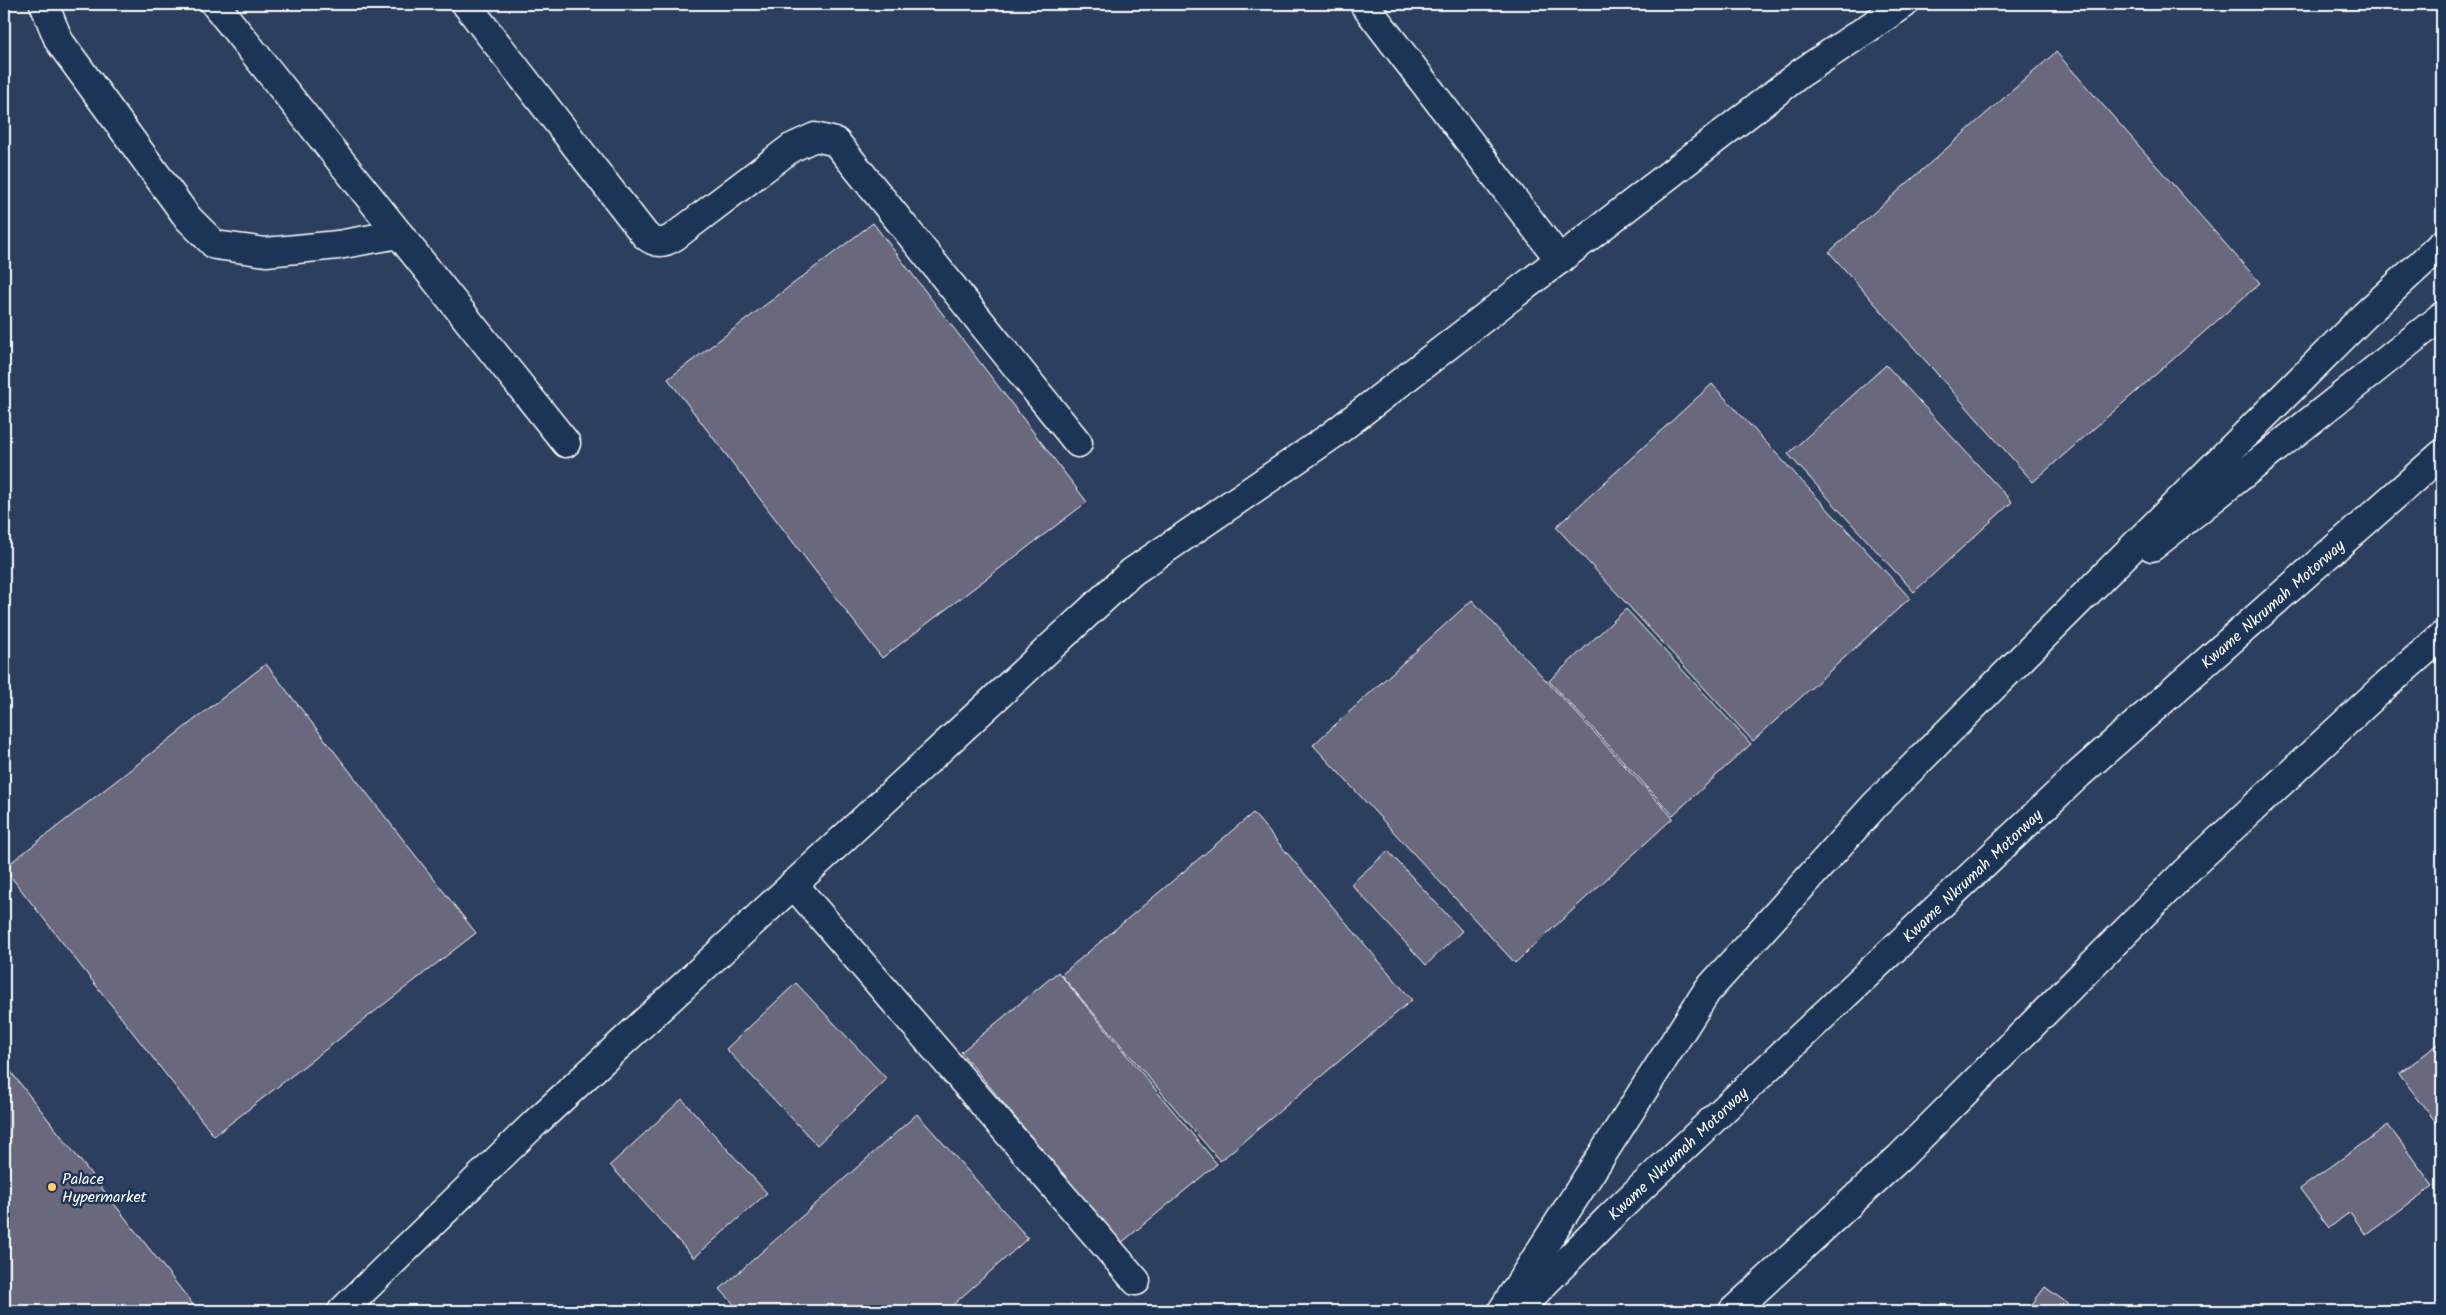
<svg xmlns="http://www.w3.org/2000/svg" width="2446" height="1315" font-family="Kalam,sans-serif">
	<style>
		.building { fill: #69687b; stroke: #fff }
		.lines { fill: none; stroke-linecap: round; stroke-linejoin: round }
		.minor-casing { stroke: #fff; stroke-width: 31 }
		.highway-casing { stroke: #fff; stroke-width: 31 }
		.minor { stroke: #1d3557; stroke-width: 28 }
		.highway { stroke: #1d3557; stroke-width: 28 }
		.poi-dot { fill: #ffd166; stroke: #1d3557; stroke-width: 2 }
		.labels { text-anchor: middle; stroke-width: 5; stroke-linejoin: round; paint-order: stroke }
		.street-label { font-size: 16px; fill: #fff; stroke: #1d3557 }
		.poi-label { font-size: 16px; fill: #fff; stroke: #1d3557; text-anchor: start }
	</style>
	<rect width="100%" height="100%" fill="#2c3f5e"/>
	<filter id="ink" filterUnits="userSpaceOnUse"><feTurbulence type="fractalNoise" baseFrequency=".02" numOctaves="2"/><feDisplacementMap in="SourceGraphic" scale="10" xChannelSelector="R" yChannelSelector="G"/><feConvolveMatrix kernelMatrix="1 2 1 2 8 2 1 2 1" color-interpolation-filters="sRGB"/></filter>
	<g filter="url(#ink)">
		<g class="building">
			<path d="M2056,52L2260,283L2033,482L1829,252Z"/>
			<path d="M873,223L1087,502L882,658L668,379Z"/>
			<path d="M1886,365L2012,502L1914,592L1788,454Z"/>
			<path d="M1712,384L1910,598L1753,741L1556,527Z"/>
			<path d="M1472,600L1673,818L1515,963L1313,745Z"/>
			<path d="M1626,609L1751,744L1673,815L1549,681Z"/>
			<path d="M266,664L476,933L214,1136L4,868Z"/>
			<path d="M1253,813L1412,1000L1220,1161L1061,975Z"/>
			<path d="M1388,851L1462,931L1426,965L1351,884Z"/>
			<path d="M1058,972L1217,1164L1120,1244L961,1052Z"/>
			<path d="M796,983L887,1079L817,1145L726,1049Z"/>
			<path d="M2442,1041V1130L2399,1074Z"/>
			<path d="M4,1063L198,1311H4Z"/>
			<path d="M682,1099L767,1193L694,1258L610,1165Z"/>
			<path d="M917,1114L1028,1238L946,1311H740L720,1289Z"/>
			<path d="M2388,1125L2433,1186L2366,1235L2350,1212L2329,1228L2300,1189Z"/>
			<path d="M2045,1287L2078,1311H2027Z"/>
		</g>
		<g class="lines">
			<g class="minor-casing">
				<g id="minor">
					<path d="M44,4L59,41L188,218L215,245L266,252L338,245L399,234"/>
					<path d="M215,4L566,443"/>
					<path d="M466,4L645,235C655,244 663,244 674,237L791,148L815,137L836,142L1078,443"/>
					<path d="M1364,4L1560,260"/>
					<path d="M793,884L1136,1281"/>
					<path d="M342,1311L534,1124L1132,572L1331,436L1801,73L1904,4"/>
				</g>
			</g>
			<g class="highway-casing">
				<g id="highway">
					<path d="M2152,547L2442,316"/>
					<path d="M1502,1311L1707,991L1875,805L2365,315L2442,244"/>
					<path id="s1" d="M1517,1311L1609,1218L2079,774L2442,454"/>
					<path d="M1733,1311L1900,1157L2193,864L2386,685L2442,636"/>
				</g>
			</g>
			<use href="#minor" class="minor"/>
			<use href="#highway" class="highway"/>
		</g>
	</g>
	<circle class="poi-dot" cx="52" cy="1187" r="5"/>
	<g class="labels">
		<g class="street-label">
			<text dy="6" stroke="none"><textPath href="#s1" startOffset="1035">Kwame Nkrumah Motorway</textPath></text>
			<text dy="6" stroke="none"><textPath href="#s1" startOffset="630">Kwame Nkrumah Motorway</textPath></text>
			<text dy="6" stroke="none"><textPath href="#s1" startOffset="225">Kwame Nkrumah Motorway</textPath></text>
		</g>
		<g class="poi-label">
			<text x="62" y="1184">Palace<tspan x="62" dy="18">Hypermarket</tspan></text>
		</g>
	</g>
	<rect width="2446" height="1315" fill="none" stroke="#1d3557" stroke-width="20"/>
	<rect x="10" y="10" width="2426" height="1295" fill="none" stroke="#fff" stroke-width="2" filter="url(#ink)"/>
</svg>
